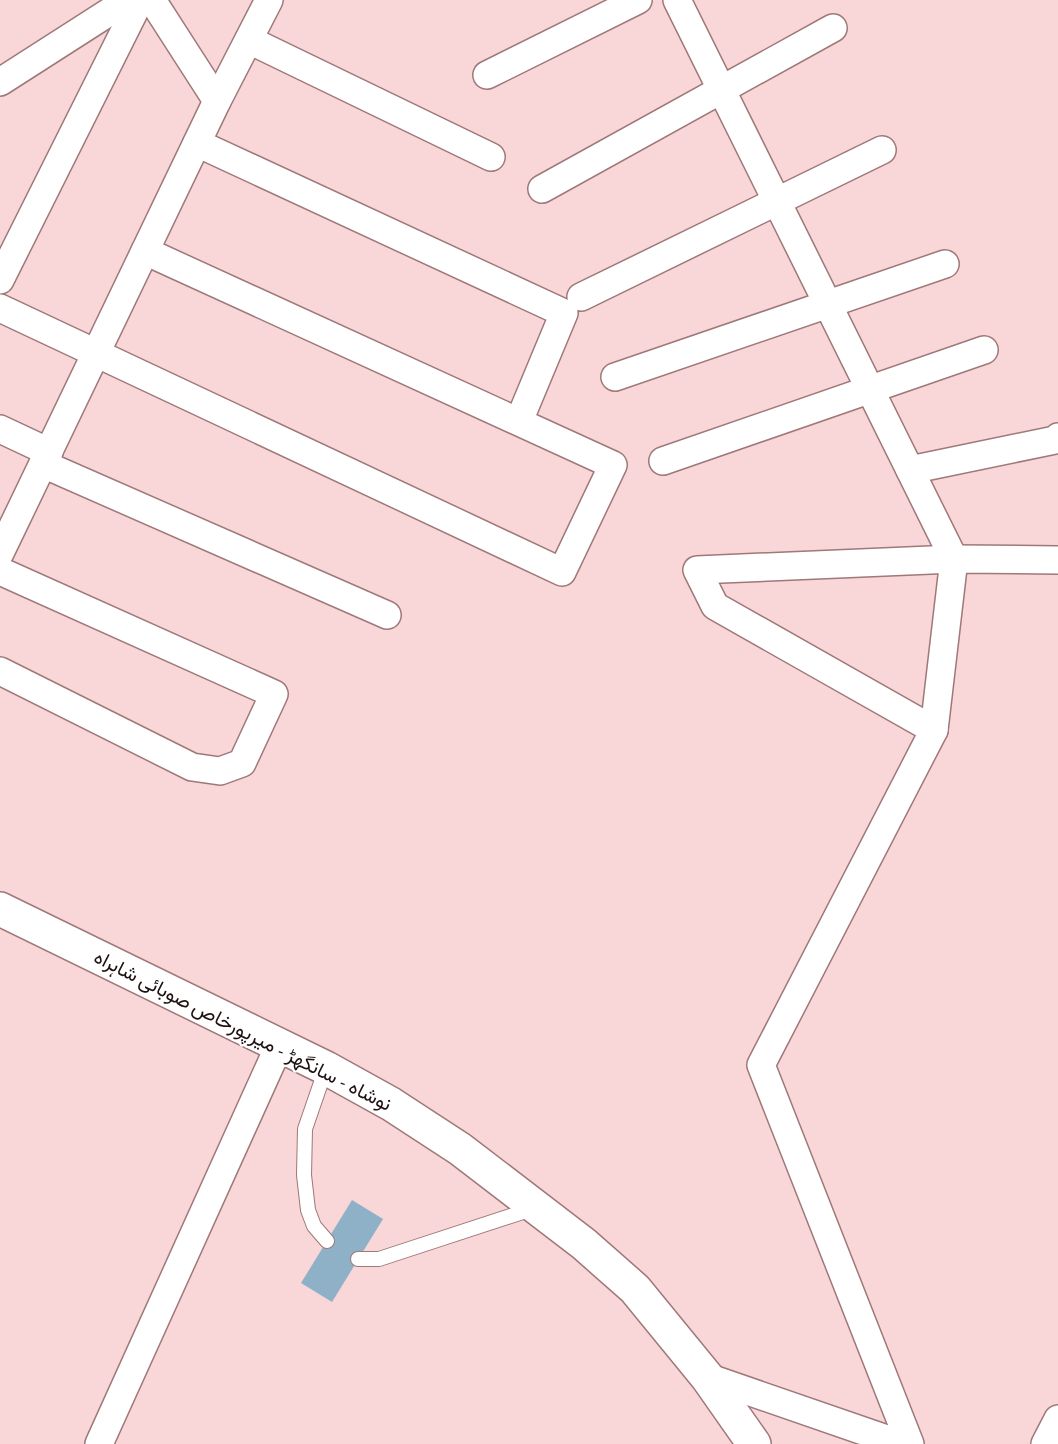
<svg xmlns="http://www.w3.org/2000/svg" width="1058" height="1444" font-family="'Crimson Pro',Vazirmatn,serif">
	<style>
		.building { fill: #8fb1c7 }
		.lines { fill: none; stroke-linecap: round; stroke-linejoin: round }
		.lane-casing { stroke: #9f7879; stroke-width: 16 }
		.street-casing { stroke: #9f7879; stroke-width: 30 }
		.primary-casing { stroke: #9f7879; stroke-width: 36 }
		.lane { stroke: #fff; stroke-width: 14 }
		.street { stroke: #fff; stroke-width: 27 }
		.primary { stroke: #fff; stroke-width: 33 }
		.labels { text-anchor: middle; stroke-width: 4.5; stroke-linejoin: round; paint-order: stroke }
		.street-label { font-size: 20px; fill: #1f1111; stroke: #fff }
	</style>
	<rect width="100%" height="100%" fill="#f9d6d7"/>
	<path class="building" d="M352,1200L383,1219L332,1302L301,1283Z"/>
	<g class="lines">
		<g class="lane-casing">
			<g id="lane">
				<path d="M326,1068L305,1129L304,1175L308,1210L314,1226L327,1241"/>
				<path d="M358,1259H379L535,1208"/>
			</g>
		</g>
		<g class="street-casing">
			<g id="street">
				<path d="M677,0L954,559L934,730L761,1065L910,1444"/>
				<path d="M249,40L491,157"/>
				<path d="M487,75L638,0"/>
				<path d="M0,82L128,0"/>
				<path d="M217,101L269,0"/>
				<path d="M197,143L564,313L519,421"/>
				<path d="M542,189L833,28"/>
				<path d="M0,280L140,0"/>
				<path d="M581,297L882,150"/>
				<path d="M0,308L562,572L613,465L145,251"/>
				<path d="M615,377L945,264"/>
				<path d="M0,429L49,452"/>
				<path d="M663,461L984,350"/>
				<path d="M43,464L387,615"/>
				<path d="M910,470L1055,440L1058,437"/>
				<path d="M0,553L217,101L152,0"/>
				<path d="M0,571L274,694L242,763L220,771L192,767L0,671"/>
				<path d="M934,730L715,606L697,570L954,559L1058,560"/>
				<path d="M707,1377L901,1444"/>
				<path d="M99,1444L279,1046"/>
				<path d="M1045,1444L1058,1419"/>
			</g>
		</g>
		<g class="primary-casing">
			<path id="primary" d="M0,909L326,1068L391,1104L460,1149L584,1244L635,1289L707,1377L754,1444"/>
		</g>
		<use href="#lane" class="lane"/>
		<use href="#street" class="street"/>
		<use href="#primary" class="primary"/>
	</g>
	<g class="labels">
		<g class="street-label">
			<text transform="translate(243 1030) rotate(27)" y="7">نوشاہ - سانگھڑ - میرپورخاص صوبائی شاہراہ</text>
		</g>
	</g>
</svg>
